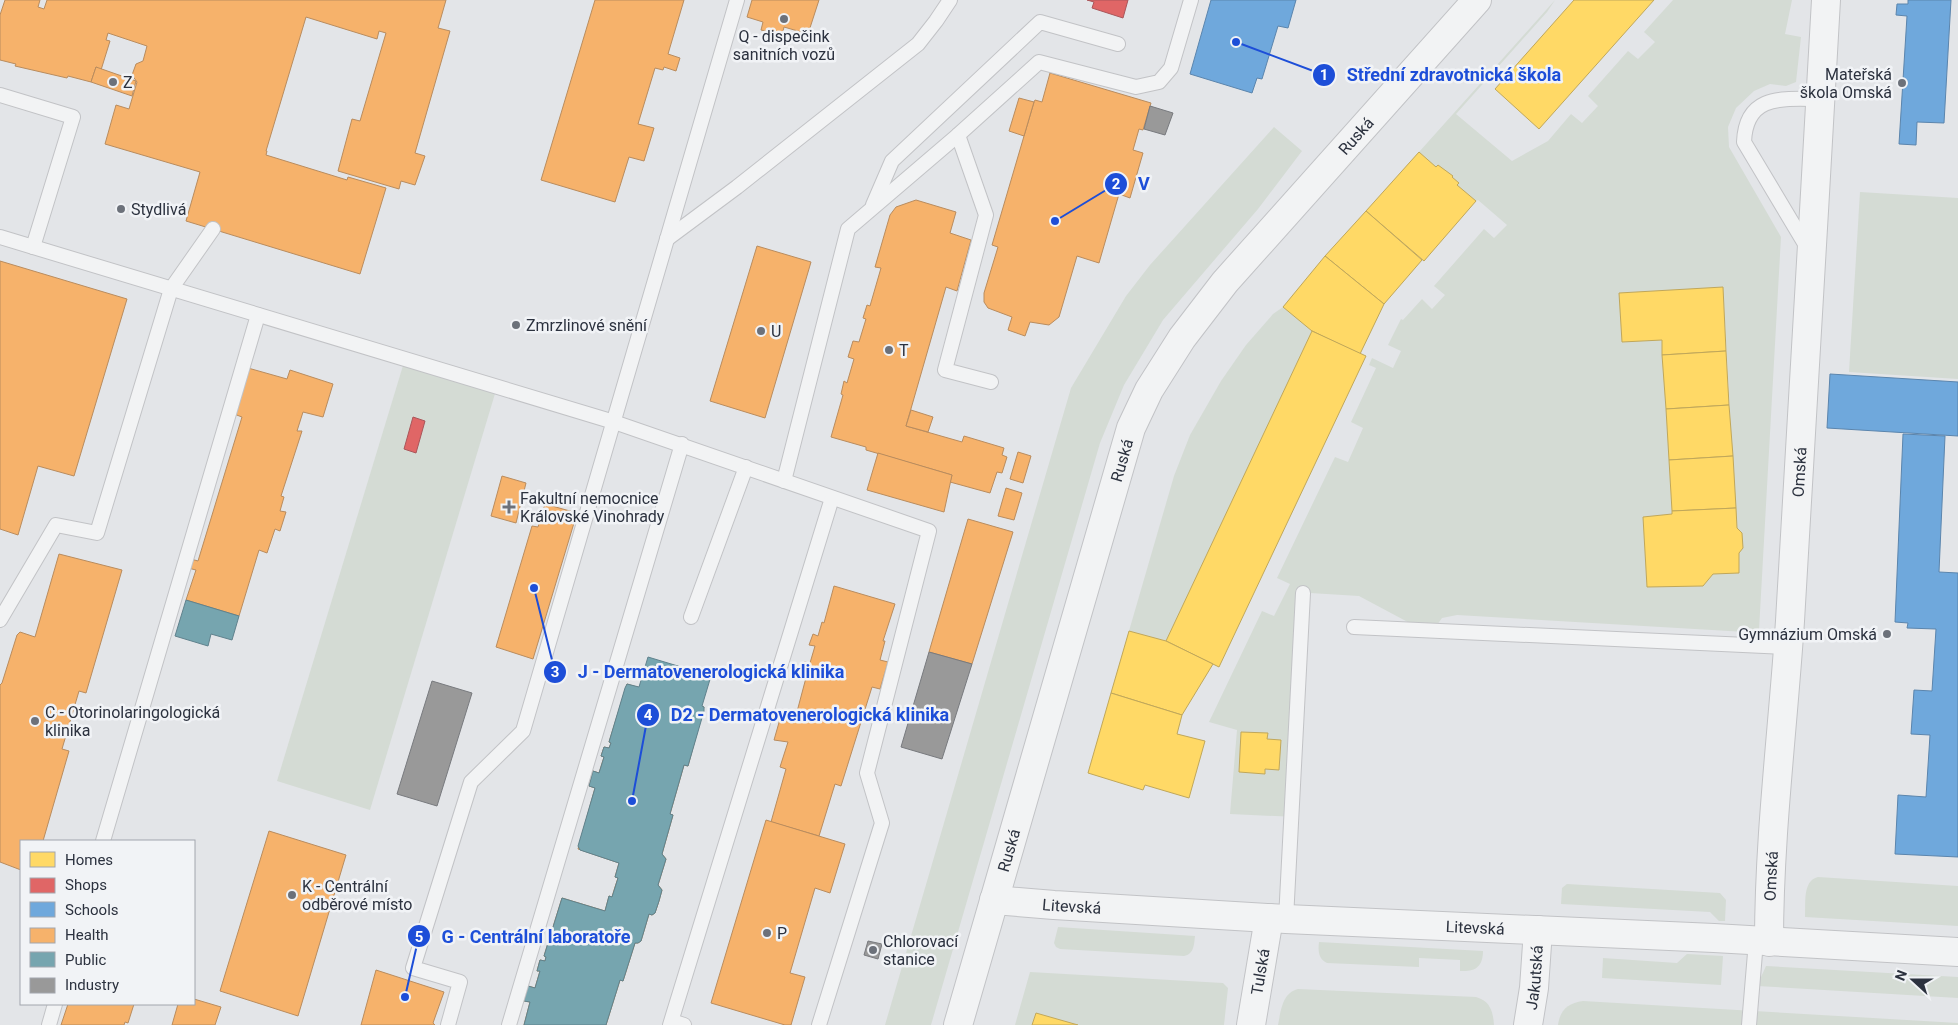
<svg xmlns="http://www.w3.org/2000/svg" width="1958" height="1025" font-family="Roboto,sans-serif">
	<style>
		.green { fill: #d4dbd4; fill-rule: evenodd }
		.homes { fill: #ffd966; stroke: #c0a75a }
		.shops { fill: #e06666; stroke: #aa565a }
		.schools { fill: #6fa8dc; stroke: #5b85ad }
		.health { fill: #f6b26b; stroke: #b98c5e }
		.public { fill: #76a5af; stroke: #60828d }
		.industry { fill: #999; stroke: #787a7e }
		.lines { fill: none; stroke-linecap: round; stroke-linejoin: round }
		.service-casing { stroke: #c2c3c6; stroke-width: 16 }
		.minor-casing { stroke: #c2c3c6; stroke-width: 30 }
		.tertiary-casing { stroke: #c2c3c6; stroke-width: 30 }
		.service { stroke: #f2f3f4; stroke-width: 14 }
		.minor { stroke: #f2f3f4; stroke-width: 28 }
		.tertiary { stroke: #f2f3f4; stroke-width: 28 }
		.poi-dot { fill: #6c717a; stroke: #f1f3f6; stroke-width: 2 }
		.labels { text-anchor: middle; stroke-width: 5; stroke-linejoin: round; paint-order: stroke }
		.poi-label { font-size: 16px; fill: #2c323f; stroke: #f1f3f6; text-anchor: start }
		.street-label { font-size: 16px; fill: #2c323f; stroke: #f1f3f6 }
		.leader { fill: none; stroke: #1d4ed8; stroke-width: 2 }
		.callout-dot { fill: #1d4ed8; stroke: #f1f3f6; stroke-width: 2 }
		.mark-label { font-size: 15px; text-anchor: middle; font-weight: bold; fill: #fff }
		.callout-label { font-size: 18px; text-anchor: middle; font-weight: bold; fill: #1d4ed8; stroke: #f1f3f6; stroke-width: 5; stroke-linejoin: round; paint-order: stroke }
	</style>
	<rect width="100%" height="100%" fill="#e3e5e8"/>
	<g class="green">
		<path d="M1555,0L1547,12L1456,114L1512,161L1548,141L1571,114L1582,123L1598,106L1588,96L1628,51L1638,59L1655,42L1644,32L1673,0H1792L1785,34L1801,37L1796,82L1786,86L1770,84L1754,91L1736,108L1728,127L1729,147L1781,237L1759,630L1746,632L1457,615L1442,618L1434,629V636L1359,596L1310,593L1297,817L1230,814L1237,730L1209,722L1262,611L1274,616L1290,584L1277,578L1335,457L1348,462L1363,428L1351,422L1376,368L1369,365L1372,358L1393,368L1401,351L1388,345L1401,319L1403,320L1422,299L1432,309L1445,295L1434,286L1484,229L1494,238L1507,225L1478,200L1476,201L1457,185L1459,183L1438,165L1436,167L1419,152ZM1723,287L1739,573L1713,574L1703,586L1647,587L1643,517L1672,514L1662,340L1622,342L1619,293ZM1241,732L1267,733V739L1281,740L1279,769H1265L1264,774L1239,772Z"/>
		<path d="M1274,127L1302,151L1258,209L1163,320L1124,385L1100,443L931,1025H885L1071,388L1126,296L1150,265Z"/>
		<path d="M1860,192L1958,198V379L1849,372Z"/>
		<path d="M1283,307L1312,331L1166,641L1129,631L1174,476L1190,435L1221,381L1246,345L1273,314Z"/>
		<path d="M405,359L497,387L370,810L277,781Z"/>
		<path d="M1818,877L1958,886V926L1805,917C1806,904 1802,881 1818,877Z"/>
		<path d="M1567,884L1720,893L1726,900L1725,921H1719L1710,912L1561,904L1562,888Z"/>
		<path d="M1058,927L1195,936C1194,945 1194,954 1184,956L1060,949L1056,947L1054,943Z"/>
		<path d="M1319,942L1483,951C1483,967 1475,972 1460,971V960L1419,958V967L1327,963C1318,959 1318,950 1319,942Z"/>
		<path d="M1687,954L1723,956L1721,985L1602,978L1603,958L1677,963Z"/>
		<path d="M1766,966L1958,977V998L1757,986Z"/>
		<path d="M1030,972L1223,983L1228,988L1224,1025H1078L1036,1013L1032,1025H1015Z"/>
		<path d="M1298,989L1476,997C1490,1001 1493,1011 1494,1025H1278C1281,1011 1282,993 1298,989Z"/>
		<path d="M1583,1001L1958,1023V1025H1558C1560,1010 1568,1003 1583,1001Z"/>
	</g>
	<g class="homes">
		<path d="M1574,0H1654L1539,129L1495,89Z"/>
		<path d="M1419,152L1436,167L1438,165L1453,176L1452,177L1459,183L1457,185L1476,201L1424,261L1366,211Z"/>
		<path d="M1366,211L1422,260L1384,304L1325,256Z"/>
		<path d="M1325,256L1384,304L1360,354L1312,331L1283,307Z"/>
		<path d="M1723,287L1726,351L1662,355V340L1622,342L1619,293Z"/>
		<path d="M1312,331L1366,356L1219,667L1166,641Z"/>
		<path d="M1726,351L1729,405L1666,409L1662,355Z"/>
		<path d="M1729,405L1733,456L1669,460L1666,409Z"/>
		<path d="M1733,456L1736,508L1672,511L1669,460Z"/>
		<path d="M1736,508L1737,528L1742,533L1743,548L1739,553V573L1713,574L1703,586L1647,587L1643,517L1672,514V511Z"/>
		<path d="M1129,631L1166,641L1213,664L1182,715L1111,693Z"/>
		<path d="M1111,693L1182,715L1177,734L1205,741L1189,798L1145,785L1143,790L1088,773Z"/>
		<path d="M1241,732L1268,733L1267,739L1281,740L1279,770L1265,769V774L1239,772Z"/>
		<path d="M1036,1013L1078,1025H1032Z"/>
	</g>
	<g class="shops">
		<path d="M1087,0H1128L1123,18L1092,8L1094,2Z"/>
		<path d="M413,417L425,421L416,453L404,449Z"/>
	</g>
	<g class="schools">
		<path d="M1211,0H1296L1288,28L1278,26L1262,79L1257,78L1252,93L1190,74Z"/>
		<path d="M1908,0H1951L1944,123L1917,122L1916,145L1899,144L1907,16L1896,15L1897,4H1908Z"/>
		<path d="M1830,374L1958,382V436L1827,428Z"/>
		<path d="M1903,434L1945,436L1939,572L1958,573V857L1895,854L1898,795L1926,797L1930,735L1911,734L1914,690L1932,691L1936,629L1907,628L1908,623L1895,622Z"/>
	</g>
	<g class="health">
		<path d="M5,0H40L38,7L44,9L47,0H446L438,28L450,31L415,153L425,156L415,185L401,181L399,189L338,171L352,119L360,121L386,33L379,31L377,39L306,17L266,151H267L266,155L347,180L348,177L386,188L360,274L186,221L200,172L105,144L116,105L129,109L137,82L132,75L136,64L143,61L147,46L108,33L106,40L110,41L101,70L96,67L91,82L68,76L67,78L15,66L16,64L0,60V15Z"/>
		<path d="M595,0H684L668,54L680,58L676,71L664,67L663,70L655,68L638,124L654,128L644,161L629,157L615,202L541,180Z"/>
		<path d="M752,0H819L808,34L784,27L782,35L761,30L763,22L747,17Z"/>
		<path d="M96,67L136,81L132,96L91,82Z"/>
		<path d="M1050,73L1151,103L1143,130L1139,129L1133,150L1143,153L1130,198L1119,194L1099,263L1077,256L1059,317L1049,325L1030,322L1025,336L1008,330L1012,317L988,308L984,302V293L998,247L992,245L1034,102L1035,100L1042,102Z"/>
		<path d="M1019,98L1034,102L1024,136L1009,131Z"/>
		<path d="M916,200L956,212L950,233L971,240L957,291L946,287L906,426L962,442L964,436L1004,448L1002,455L1007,457L1002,473L997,472L990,493L950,482L952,475L866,450V447L831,437L843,395L841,394L844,381L847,383L854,359L848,357L853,341L859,342L866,319L863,318L867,305L870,306L881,268L875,267L890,215L896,207Z"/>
		<path d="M757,246L811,262L765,418L710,401Z"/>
		<path d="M0,261L127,299L74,476L38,466L18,535L0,529Z"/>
		<path d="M248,368L287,379L290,370L333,384L323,417L303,412L297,431H302L281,496L284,497L280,511L286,512L280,531L275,529L267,553L259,550L239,616L186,600L196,570L188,568L191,559L198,561L242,417L234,414Z"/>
		<path d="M911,410L933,417L928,432L906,426Z"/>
		<path d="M1018,452L1031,456L1023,483L1010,479Z"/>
		<path d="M878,453L952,475L944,512L867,490Z"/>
		<path d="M502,476L526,483L516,523L491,516Z"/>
		<path d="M1006,488L1022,493L1014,520L998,516Z"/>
		<path d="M545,504L577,513L533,659L496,647L532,526L538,527Z"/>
		<path d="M968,519L1013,532L972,664L929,652Z"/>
		<path d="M59,554L122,570L86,693L79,691L62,749L69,751L43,841H21V870L0,862V685L2,683L17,635L20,632L35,637Z"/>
		<path d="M834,586L895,604L883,641H885L880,660L888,662L880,689L872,687L841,786L835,784L819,836L771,822L786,769L780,767L788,742L774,740L780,719L794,723L807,674L801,672L804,662L810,663L815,646L809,645L813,634L818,636L822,622L824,623Z"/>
		<path d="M627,684L704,707L688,766L684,765L670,814L673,815L662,854L666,859L658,885L662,890L659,901L615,887L618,878L615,877L619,863L578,849L595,788L589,786L593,771L599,773L604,757L601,756L604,747L609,748L611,743L609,742Z"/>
		<path d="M766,820L845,844L830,893L815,888L790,973L805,977L791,1025H785L711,1003Z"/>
		<path d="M269,831L346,855L298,1016L220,991Z"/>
		<path d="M615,887L659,901L655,913L652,915L649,914L641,941L638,943H635L623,981L620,980L606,1025H524L530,1002L524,1001L528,986L535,988L540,971H537L540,960L545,961L546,957L544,956L562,898L605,911L609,896L612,897Z"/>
		<path d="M376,970L444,992L433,1023L435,1025H361Z"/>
		<path d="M194,999L221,1007L215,1025H172L178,1004H194Z"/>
		<path d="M68,1004H134L128,1023L125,1022L124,1025H61Z"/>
	</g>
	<g class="public">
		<path d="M186,600L239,616L232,640L211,634L208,646L175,636Z"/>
		<path d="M648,657L711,676L702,706L704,707V711L688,766L684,765L670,814L673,815L662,854L666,859L658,885L662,890L659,901L655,913L652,915L649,914L641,941L638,943H635L623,981L620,980L606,1025H524L530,1002L524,1001L528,986L535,988L540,971H537L540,960L545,961L546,957L544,956L562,898L605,911L609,896L612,897L618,878L615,877L619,863L580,850L578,846L595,788L589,786L593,771L599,773L604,757L601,756L604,747L609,748L611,743L609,742L625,688L627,684L639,687Z"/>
	</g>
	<g class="industry">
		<path d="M1150,106L1173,113L1165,135L1144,129Z"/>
		<path d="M929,652L972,664L942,759L901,747Z"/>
		<path d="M432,681L472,693L437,806L397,794Z"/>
		<path d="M868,941L882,944L878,959L864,955Z"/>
	</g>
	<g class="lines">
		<g class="service-casing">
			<g id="service">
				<path d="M0,95L73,117L33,247"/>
				<path d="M958,135L986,215L945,370L991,382"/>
				<path d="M873,205L892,161L1040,22L1118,44"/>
				<path d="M0,237L614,422L929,531L867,773L882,823L819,1025"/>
				<path d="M667,239L737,187L918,44L936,21L950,0"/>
				<path d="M1808,249L1744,142C1746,93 1784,99 1821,99"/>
				<path d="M784,481L848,229L958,135L1039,62L1136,87L1159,82L1171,68L1191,0"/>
				<path d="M691,617L746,467"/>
				<path d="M0,620L56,525L97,533L171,289L213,229"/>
				<path d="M1354,627L1788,647"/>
				<path d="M103,841L258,315"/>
				<path d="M1286,919L1303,593"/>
				<path d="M672,1021L684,1025"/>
				<path d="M49,1025L55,1004"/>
				<path d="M448,1025L460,982L413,968L471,782L523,731L737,0"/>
				<path d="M509,1025L682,444"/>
				<path d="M670,1025L832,498"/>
				<path d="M1749,1025L1756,941"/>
			</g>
		</g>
		<g class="minor-casing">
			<g id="minor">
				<path id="s1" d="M994,900L1054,905L1286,919L1714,938L1958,952"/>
				<path id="s2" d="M1769,942C1769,835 1783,728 1790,621C1803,414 1814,207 1826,0"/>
				<path id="s3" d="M1251,1025L1269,918"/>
				<path id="s4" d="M1528,1025L1534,988L1538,930"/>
			</g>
		</g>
		<g class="tertiary-casing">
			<g id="tertiary">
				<path id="s5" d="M958,1025L1131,428L1149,390L1182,338L1225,282L1477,0"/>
			</g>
		</g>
		<use href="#service" class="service"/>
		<use href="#minor" class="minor"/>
		<use href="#tertiary" class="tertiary"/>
	</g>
	<g class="poi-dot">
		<circle cx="784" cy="19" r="5"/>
		<circle cx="113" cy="82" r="5"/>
		<circle cx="1902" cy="83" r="5"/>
		<circle cx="121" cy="209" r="5"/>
		<circle cx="516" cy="325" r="5"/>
		<circle cx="761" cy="331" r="5"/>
		<circle cx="889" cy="350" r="5"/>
		<path d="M506.5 499.5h5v5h5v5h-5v5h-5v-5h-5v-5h5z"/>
		<circle cx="1887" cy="634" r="5"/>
		<circle cx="35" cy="721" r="5"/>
		<circle cx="292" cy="895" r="5"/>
		<circle cx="767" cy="933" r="5"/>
		<circle cx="873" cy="950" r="5"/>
	</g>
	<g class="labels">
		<g class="poi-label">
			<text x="784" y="42" text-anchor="middle">Q - dispečink<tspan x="784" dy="18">sanitních vozů</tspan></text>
			<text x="1892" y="80" text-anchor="end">Mateřská<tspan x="1892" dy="18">škola Omská</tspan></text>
			<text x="123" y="88">Z</text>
			<text x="131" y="215">Stydlivá</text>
			<text x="526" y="331">Zmrzlinové snění</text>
			<text x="771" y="337">U</text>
			<text x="899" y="356">T</text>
			<text x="520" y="504">Fakultní nemocnice<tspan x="520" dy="18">Královské Vinohrady</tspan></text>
			<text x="1877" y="640" text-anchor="end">Gymnázium Omská</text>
			<text x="45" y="718">C - Otorinolaringologická<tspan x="45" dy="18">klinika</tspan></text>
			<text x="302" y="892">K - Centrální<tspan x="302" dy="18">odběrové místo</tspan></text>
			<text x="777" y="939">P</text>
			<text x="883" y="947">Chlorovací<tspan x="883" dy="18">stanice</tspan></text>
		</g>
		<g class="street-label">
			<text dy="6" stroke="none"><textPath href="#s5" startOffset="992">Ruská</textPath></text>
			<text dy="6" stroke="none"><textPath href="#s5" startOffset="588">Ruská</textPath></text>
			<text dy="6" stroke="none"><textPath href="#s2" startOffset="471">Omská</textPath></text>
			<text dy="6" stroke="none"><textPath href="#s5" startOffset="182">Ruská</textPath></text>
			<text dy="6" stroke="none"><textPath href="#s2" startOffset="66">Omská</textPath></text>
			<text dy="6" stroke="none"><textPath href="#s1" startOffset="78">Litevská</textPath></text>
			<text dy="6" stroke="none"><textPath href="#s1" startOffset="482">Litevská</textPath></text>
			<text dy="6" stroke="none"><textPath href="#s3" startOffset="54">Tulská</textPath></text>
			<text dy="6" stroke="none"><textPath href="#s4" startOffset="48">Jakutská</textPath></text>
		</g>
	</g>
	<path class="leader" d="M1236 42L1324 75M1055 221L1116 184M534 588L555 672M632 801L648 715M405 997L419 936"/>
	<g class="callout-dot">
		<circle cx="1236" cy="42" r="5"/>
		<circle cx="1055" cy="221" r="5"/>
		<circle cx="534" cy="588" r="5"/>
		<circle cx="632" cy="801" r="5"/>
		<circle cx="405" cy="997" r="5"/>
		<circle cx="1324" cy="75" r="12"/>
		<circle cx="1116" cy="184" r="12"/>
		<circle cx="555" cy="672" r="12"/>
		<circle cx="648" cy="715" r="12"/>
		<circle cx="419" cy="936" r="12"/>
	</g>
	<g class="mark-label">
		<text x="1324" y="80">1</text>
		<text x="1116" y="189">2</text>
		<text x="555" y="677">3</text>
		<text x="648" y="720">4</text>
		<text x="419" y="942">5</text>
	</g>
	<g class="callout-label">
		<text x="1454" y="81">Střední zdravotnická škola</text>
		<text x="1144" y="190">V</text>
		<text x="711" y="678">J - Dermatovenerologická klinika</text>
		<text x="810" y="721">D2 - Dermatovenerologická klinika</text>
		<text x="536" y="943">G - Centrální laboratoře</text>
	</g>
	<rect x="20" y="840" width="175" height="165" fill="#f1f3f6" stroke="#a2a6ad"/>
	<rect x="30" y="852" width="25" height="15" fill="#ffd966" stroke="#a2a6ad"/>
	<text x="65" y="865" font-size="15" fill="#2c323f">Homes</text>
	<rect x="30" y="878" width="25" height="15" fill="#e06666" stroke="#a2a6ad"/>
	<text x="65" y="890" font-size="15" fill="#2c323f">Shops</text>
	<rect x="30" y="902" width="25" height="15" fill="#6fa8dc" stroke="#a2a6ad"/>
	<text x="65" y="915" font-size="15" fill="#2c323f">Schools</text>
	<rect x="30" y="928" width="25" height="15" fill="#f6b26b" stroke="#a2a6ad"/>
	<text x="65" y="940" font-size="15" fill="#2c323f">Health</text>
	<rect x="30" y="952" width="25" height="15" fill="#76a5af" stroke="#a2a6ad"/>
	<text x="65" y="965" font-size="15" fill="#2c323f">Public</text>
	<rect x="30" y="978" width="25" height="15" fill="#999999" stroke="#a2a6ad"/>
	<text x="65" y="990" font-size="15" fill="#2c323f">Industry</text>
	<g transform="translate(1913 980) rotate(291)" stroke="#f1f3f6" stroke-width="4" paint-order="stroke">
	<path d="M0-4L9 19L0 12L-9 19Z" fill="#2c323f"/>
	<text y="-8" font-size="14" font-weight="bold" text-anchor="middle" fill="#2c323f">N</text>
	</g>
</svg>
